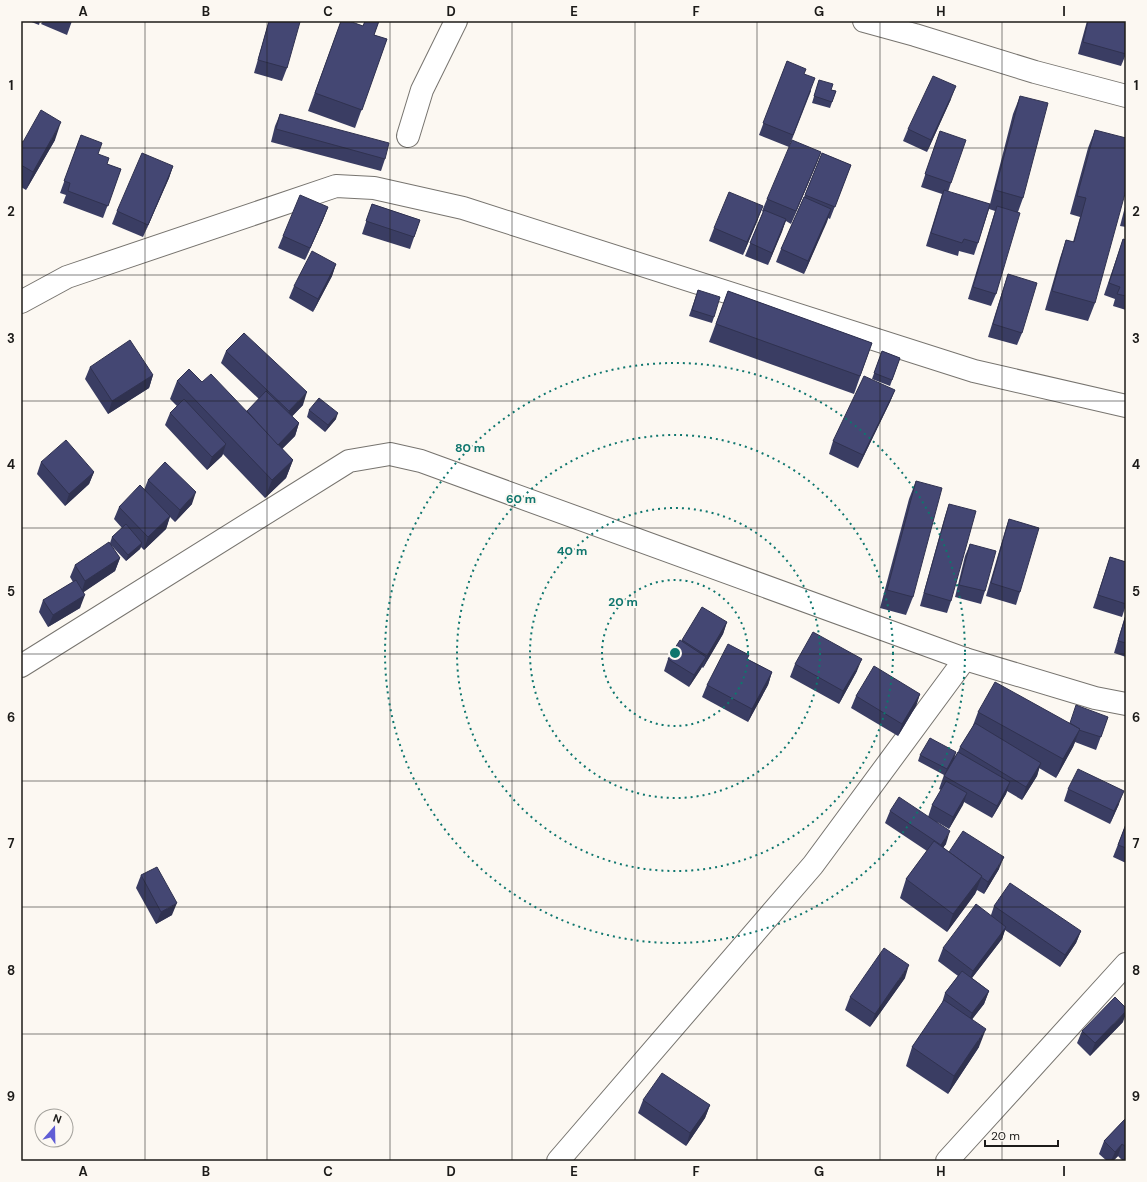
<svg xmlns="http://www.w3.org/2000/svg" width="1147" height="1182" font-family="'DM Sans',sans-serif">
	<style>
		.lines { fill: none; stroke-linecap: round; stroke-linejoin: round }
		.minor-casing { stroke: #77746f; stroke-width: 24 }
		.minor { stroke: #fff; stroke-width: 22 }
		.wall { fill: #3a3d63 }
		.shaded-wall { fill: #303250 }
		.building { fill: #444773; stroke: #303250 }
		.grid { fill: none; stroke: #1c1b19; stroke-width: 1; stroke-opacity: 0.55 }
		.ring { fill: none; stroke: #0f766e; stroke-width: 2; stroke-dasharray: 2 4 }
		.centre { fill: #0f766e; stroke: #fcf8f2; stroke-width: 2 }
		.ring-label { font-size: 12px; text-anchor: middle; font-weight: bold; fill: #0f766e; stroke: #fcf8f2; stroke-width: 4; stroke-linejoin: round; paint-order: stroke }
		.neatline { fill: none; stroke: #1c1b19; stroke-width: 1.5 }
		.grid-label { font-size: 13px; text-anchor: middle; font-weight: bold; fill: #1c1b19 }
	</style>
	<rect width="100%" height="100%" fill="#fcf8f2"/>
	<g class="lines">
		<g class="minor-casing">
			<g id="minor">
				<path d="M864,21L915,35L1035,72L1126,96"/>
				<path d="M408,136L422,90L456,21"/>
				<path d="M21,302L67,277L336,186L374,188L463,208L974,371L1126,406"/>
				<path d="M21,666L349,461L390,454L421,461L965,659L1095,698L1126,704"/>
				<path d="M558,1161L813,865L965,659"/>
				<path d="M947,1161L1126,964"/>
			</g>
		</g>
		<use href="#minor" class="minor"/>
	</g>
	<g class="wall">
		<path d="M29,21H40L39,25Z"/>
		<path d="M43,21H72L67,35L41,24Z"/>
		<path d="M269,21H298L287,68L282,81L254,73Z"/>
		<path d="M341,21L363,26L365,21H379L374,35L387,39L355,128L308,111Z"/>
		<path d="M1087,21H1126V54L1121,66L1078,54Z"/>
		<path d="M787,61L804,74L811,91L789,147L759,135Z"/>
		<path d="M819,80L831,90L836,91L830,108L812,103Z"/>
		<path d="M1020,96L1023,198L1018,212L996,294L991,306L968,299L995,211L989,209L978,243L974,255L959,251L958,256L926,246L942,194L921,187L940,131L951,183L948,192L990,204L1013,114Z"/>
		<path d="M951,99L927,152L903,141L908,129Z"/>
		<path d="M280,114L385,159L381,171L271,142L275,126Z"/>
		<path d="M1095,130V303L1088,321L1045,310L1060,258L1066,240L1073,242L1080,217L1070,214L1088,148Z"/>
		<path d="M81,135L107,164L121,169L103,218L63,203L66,195L60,193Z"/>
		<path d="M55,140L26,190L21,187V141L23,142Z"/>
		<path d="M821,152L816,165L791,224L786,221L768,265L745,256L763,212L762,211L767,199Z"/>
		<path d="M822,153L851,165L830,219L828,218L804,274L776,262L781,249L804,197Z"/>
		<path d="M173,166L169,178L143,237L112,224L117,211Z"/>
		<path d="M1126,203V227L1120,226Z"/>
		<path d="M372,204L420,220L410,249L362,234Z"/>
		<path d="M328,207L323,220L305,260L278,248L283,236Z"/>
		<path d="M758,219L743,255L709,241L714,228Z"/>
		<path d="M1123,239L1126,240V310L1113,306L1115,299L1104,295Z"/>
		<path d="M336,264L332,276L313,312L289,298L294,286Z"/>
		<path d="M1008,274L1022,333L1017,345L988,337L1004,286Z"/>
		<path d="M698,290L714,317L712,323L689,316Z"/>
		<path d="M728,291L872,343L854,394L709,342Z"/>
		<path d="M226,351L303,405L292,416L299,423L295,436L282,449L293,460L286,478L265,498L223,454L222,456L207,470L165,425L170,413L177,406L170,399L177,381L202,382L247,411L259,399L221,363Z"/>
		<path d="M882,351L900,358L890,386L872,379Z"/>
		<path d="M90,367L153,375L149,388L108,414L85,379Z"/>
		<path d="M895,390L890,402L858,468L829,454L833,441Z"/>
		<path d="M309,410L336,419L325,432L307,417Z"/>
		<path d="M41,462L94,472L89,484L65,506L37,474Z"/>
		<path d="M148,480L192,504L175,522L170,517L166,529L144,550L141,547L140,549L126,561L110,544L120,558L115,571L83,592L80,608L48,627L39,612L43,600L73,582L70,577L75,565L110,543L112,537L122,528L114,519L119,507L144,490Z"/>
		<path d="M916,481L913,597L906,615L880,608L909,499Z"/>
		<path d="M949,504L951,601L947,613L920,606L945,516Z"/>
		<path d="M1009,519L1020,592L1016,605L986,596L1005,531Z"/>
		<path d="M970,544L985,591L981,604L955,597L965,556Z"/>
		<path d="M1110,557L1126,562V605L1122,617L1093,608Z"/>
		<path d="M1126,613V657L1114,653Z"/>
		<path d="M727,622L723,634L703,668L702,667L689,687L664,671L668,659L682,640Z"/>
		<path d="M747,659L772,672L768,685L748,722L702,697L707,685Z"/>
		<path d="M795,664L857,671L839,704L790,677Z"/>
		<path d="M920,694L916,706L898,736L851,708L856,696Z"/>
		<path d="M978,712L1070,723L1108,717L1096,750L1075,742L1073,747L1056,778L1039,768L1037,776L1022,800L1007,791L1006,794L992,818L964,802L949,829L937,822L946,844L943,847L949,852L999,869L984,894L977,890L975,894L947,932L900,898L906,879L927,851L885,823L890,811L928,817L932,805L941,790L939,789L944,775L918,761L920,755L956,752L954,758L958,752L960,747L972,728Z"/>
		<path d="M1068,789L1119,804L1110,824L1064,801Z"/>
		<path d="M1126,824V863L1113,857Z"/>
		<path d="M141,875L172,915L156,924L136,888Z"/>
		<path d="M994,906L1081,931L1076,943L1060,967L1005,930L1002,939L972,978L989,991L984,1004L972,1019L979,1047L948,1094L906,1066L912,1047L941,1006L945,993L958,976L938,961L943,948L991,915Z"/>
		<path d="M905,978L870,1027L845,1010L850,997Z"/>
		<path d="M1123,1022L1090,1056L1077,1043L1082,1031Z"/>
		<path d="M643,1100L710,1105L705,1118L686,1146L638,1113Z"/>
		<path d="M1126,1118V1161H1123L1118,1156L1113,1161H1107L1099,1154L1104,1141Z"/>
	</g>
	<g class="shaded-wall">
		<path d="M956,86L951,99L927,152L931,140Z"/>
		<path d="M61,122L55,140L26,190L33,172Z"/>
		<path d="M821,152L816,165L791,224L796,211Z"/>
		<path d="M173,166L169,178L143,237L148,225Z"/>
		<path d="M763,206L758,219L743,255L747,242Z"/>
		<path d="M328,207L323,220L305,260L310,248Z"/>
		<path d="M831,209L827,222L804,274L808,261Z"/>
		<path d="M786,219L782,232L768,265L772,253Z"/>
		<path d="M336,264L332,276L313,312L318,299Z"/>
		<path d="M153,375L149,388L108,414L112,401Z"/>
		<path d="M895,390L890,402L858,468L863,455Z"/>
		<path d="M307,392L303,405L285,424L289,411Z"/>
		<path d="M338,413L336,419L325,432L328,425Z"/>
		<path d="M299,423L295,436L274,457L278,445Z"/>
		<path d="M226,444L222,456L207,470L212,457Z"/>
		<path d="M293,460L286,478L265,498L272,480Z"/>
		<path d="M94,472L89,484L65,506L69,494Z"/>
		<path d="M196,492L192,504L175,522L180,510Z"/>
		<path d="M170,516L166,529L144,550L148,537Z"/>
		<path d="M142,543L140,549L126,561L128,555Z"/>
		<path d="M120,558L115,571L81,594L85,581Z"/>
		<path d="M85,595L80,608L48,627L53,615Z"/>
		<path d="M727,622L723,634L703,668L707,656Z"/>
		<path d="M706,657L701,669L689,687L694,675Z"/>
		<path d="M862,659L857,671L839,704L843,691Z"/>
		<path d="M772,672L768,685L748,722L752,709Z"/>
		<path d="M920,694L916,706L898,736L902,724Z"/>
		<path d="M1080,729L1073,747L1056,778L1063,759Z"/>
		<path d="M956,752L954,759L944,776L947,769Z"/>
		<path d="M1041,763L1037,776L1022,800L1026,787Z"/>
		<path d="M1010,782L1006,794L992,818L997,806Z"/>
		<path d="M1124,791L1119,804L1110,824L1114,811Z"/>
		<path d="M967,793L963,805L949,829L953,817Z"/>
		<path d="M950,831L946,844L936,858L941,845Z"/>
		<path d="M1004,857L999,869L984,894L988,882Z"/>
		<path d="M982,876L975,894L947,932L953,914Z"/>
		<path d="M177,903L172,915L156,924L161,912Z"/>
		<path d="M1006,927L1002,939L968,983L973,971Z"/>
		<path d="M1081,931L1076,943L1060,967L1065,955Z"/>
		<path d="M909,965L905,978L870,1027L875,1014Z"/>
		<path d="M989,991L984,1004L967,1026L972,1013Z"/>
		<path d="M1126,1011V1014L1123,1022L1090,1056L1095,1043Z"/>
		<path d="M986,1029L979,1047L948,1094L954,1076Z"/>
		<path d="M710,1105L705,1118L686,1146L690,1133Z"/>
		<path d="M1122,1144L1118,1156L1113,1161H1111L1115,1152Z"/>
	</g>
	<g class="building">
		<path d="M269,21H298L300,22L287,68L258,60Z"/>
		<path d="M341,21H349L363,26L365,21H379L374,35L387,39L362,110L315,93Z"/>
		<path d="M1088,21H1126V54L1083,42Z"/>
		<path d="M787,61L806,69L804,74L815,78L793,135L763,123Z"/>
		<path d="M933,76L956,86L931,140L908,129Z"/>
		<path d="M819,80L833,84L831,90L836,91L832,102L814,96Z"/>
		<path d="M1020,96L1048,103L1023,198L995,190Z"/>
		<path d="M41,110L61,122L33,172L21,165V141L23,142Z"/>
		<path d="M280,114L389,143L385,159L276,129Z"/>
		<path d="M1095,130L1126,138V190L1095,303L1052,291L1066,240L1074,242L1086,198L1077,196Z"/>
		<path d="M940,131L966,140L951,183L925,174Z"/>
		<path d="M81,135L102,143L98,154L109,158L107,164L121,169L108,206L68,191L70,183L64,181Z"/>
		<path d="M792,140L821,152L796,211L767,199Z"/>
		<path d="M142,153L173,166L148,225L117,211Z"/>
		<path d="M822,153L851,165L835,207L805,195Z"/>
		<path d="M944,190L990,204L978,243L964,239L962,243L931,233Z"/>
		<path d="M729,192L763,206L747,242L714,228Z"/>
		<path d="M300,195L328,207L310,248L283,236Z"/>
		<path d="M804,197L831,209L808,261L781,249Z"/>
		<path d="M372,204L420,220L414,237L366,221Z"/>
		<path d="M997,206L1020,213L996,294L973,287Z"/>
		<path d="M764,210L786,219L772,253L750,243Z"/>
		<path d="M1123,239L1126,240V296L1117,294L1120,287L1109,283Z"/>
		<path d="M312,251L336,264L318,299L294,286Z"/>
		<path d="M1008,274L1037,283L1022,333L993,324Z"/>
		<path d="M698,290L720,297L714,317L692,310Z"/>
		<path d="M728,291L872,343L860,376L716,324Z"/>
		<path d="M244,333L307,392L289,411L226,351Z"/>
		<path d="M130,340L153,375L112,401L90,367Z"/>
		<path d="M882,351L900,358L892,380L874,373Z"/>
		<path d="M189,369L202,382L211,374L293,460L272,480L177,381Z"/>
		<path d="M864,376L895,390L863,455L833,441Z"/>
		<path d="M266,391L299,423L278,445L247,411Z"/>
		<path d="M319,398L338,413L328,425L309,410Z"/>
		<path d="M184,399L226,444L212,457L170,413Z"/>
		<path d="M66,440L94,472L69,494L41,462Z"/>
		<path d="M165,462L196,492L180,510L148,480Z"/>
		<path d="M916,481L942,488L913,597L887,590Z"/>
		<path d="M140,485L170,516L148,537L119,507Z"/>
		<path d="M949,504L976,511L951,601L924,593Z"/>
		<path d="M1009,519L1039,528L1020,592L991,583Z"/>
		<path d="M126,524L142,543L128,555L112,537Z"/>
		<path d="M109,542L120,558L85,581L75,565Z"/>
		<path d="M970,544L996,551L985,591L959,585Z"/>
		<path d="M1110,557L1126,562V604L1098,595Z"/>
		<path d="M76,580L85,595L53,615L43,600Z"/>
		<path d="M702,607L727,622L707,656L682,640Z"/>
		<path d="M1126,615V643L1118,641Z"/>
		<path d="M813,632L862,659L843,691L795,664Z"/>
		<path d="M680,640L706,657L694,675L668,659Z"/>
		<path d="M728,644L749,655L747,659L772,672L752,709L707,685Z"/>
		<path d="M874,666L920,694L902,724L856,696Z"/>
		<path d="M995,682L1080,729L1063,759L978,712Z"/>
		<path d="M1076,705L1108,717L1101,737L1079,730L1080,729L1070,723Z"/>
		<path d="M975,723L1041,763L1026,787L960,747Z"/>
		<path d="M930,738L956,752L947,769L920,755Z"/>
		<path d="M958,752L1010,782L997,806L944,776Z"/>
		<path d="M1078,769L1124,791L1114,811L1068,789Z"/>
		<path d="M946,781L967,793L953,817L932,805Z"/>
		<path d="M899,797L950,831L941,845L890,811Z"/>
		<path d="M1126,824V848L1118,845Z"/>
		<path d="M963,831L1004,857L988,882L981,877L982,876L949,852Z"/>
		<path d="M934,841L982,876L953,914L906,879Z"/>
		<path d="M157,867L177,903L161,912L141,875Z"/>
		<path d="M1010,883L1081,931L1065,955L994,906Z"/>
		<path d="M976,904L1006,927L973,971L943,948Z"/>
		<path d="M884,948L909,965L875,1014L850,997Z"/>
		<path d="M962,971L989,991L972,1013L945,993Z"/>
		<path d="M1115,997L1126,1008V1011L1095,1043L1082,1031Z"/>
		<path d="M944,1000L986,1029L954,1076L912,1047Z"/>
		<path d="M662,1073L710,1105L690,1133L643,1100Z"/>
		<path d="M1126,1118V1147L1122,1144L1115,1152L1104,1141Z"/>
	</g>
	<path class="grid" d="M145,21V1161M267,21V1161M390,21V1161M512,21V1161M635,21V1161M757,21V1161M880,21V1161M1002,21V1161M21,148H1126M21,275H1126M21,401H1126M21,528H1126M21,654H1126M21,781H1126M21,907H1126M21,1034H1126"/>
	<g class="ring">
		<circle cx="675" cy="653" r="73"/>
		<circle cx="675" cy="653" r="145"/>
		<circle cx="675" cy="653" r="218"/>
		<circle cx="675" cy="653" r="290"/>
	</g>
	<circle cx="675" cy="653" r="6" class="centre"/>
	<g class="ring-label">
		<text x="470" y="452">80 m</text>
		<text x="521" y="503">60 m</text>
		<text x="572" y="555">40 m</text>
		<text x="623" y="606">20 m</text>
	</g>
	<rect width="1147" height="1182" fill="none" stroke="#fcf8f2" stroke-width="44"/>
	<g transform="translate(54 1128) rotate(20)"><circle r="19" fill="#fcf8f2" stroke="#a2a09b"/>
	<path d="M0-3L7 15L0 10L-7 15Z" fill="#605dd5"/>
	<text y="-6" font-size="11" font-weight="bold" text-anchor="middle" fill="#1c1b19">N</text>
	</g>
	<path d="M985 1140v6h73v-6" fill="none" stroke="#1c1b19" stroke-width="2"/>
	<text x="991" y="1140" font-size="12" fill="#1c1b19" stroke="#fcf8f2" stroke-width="3" paint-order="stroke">20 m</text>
	<rect x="22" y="22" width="1103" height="1138" class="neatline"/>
	<g class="grid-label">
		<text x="83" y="16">A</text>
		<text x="206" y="16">B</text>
		<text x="328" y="16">C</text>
		<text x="451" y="16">D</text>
		<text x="574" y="16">E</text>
		<text x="696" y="16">F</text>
		<text x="819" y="16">G</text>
		<text x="941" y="16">H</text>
		<text x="1064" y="16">I</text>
		<text x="11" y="90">1</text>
		<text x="1136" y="90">1</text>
		<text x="11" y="216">2</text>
		<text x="1136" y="216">2</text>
		<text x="11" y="343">3</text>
		<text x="1136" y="343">3</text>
		<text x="11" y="469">4</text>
		<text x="1136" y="469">4</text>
		<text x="11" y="596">5</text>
		<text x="1136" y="596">5</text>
		<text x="11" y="722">6</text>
		<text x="1136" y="722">6</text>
		<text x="11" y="848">7</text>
		<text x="1136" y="848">7</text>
		<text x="11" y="975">8</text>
		<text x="1136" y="975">8</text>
		<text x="11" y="1101">9</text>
		<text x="1136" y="1101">9</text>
		<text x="83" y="1176">A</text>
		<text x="206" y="1176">B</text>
		<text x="328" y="1176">C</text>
		<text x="451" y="1176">D</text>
		<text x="574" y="1176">E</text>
		<text x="696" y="1176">F</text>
		<text x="819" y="1176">G</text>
		<text x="941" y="1176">H</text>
		<text x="1064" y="1176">I</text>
	</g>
</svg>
